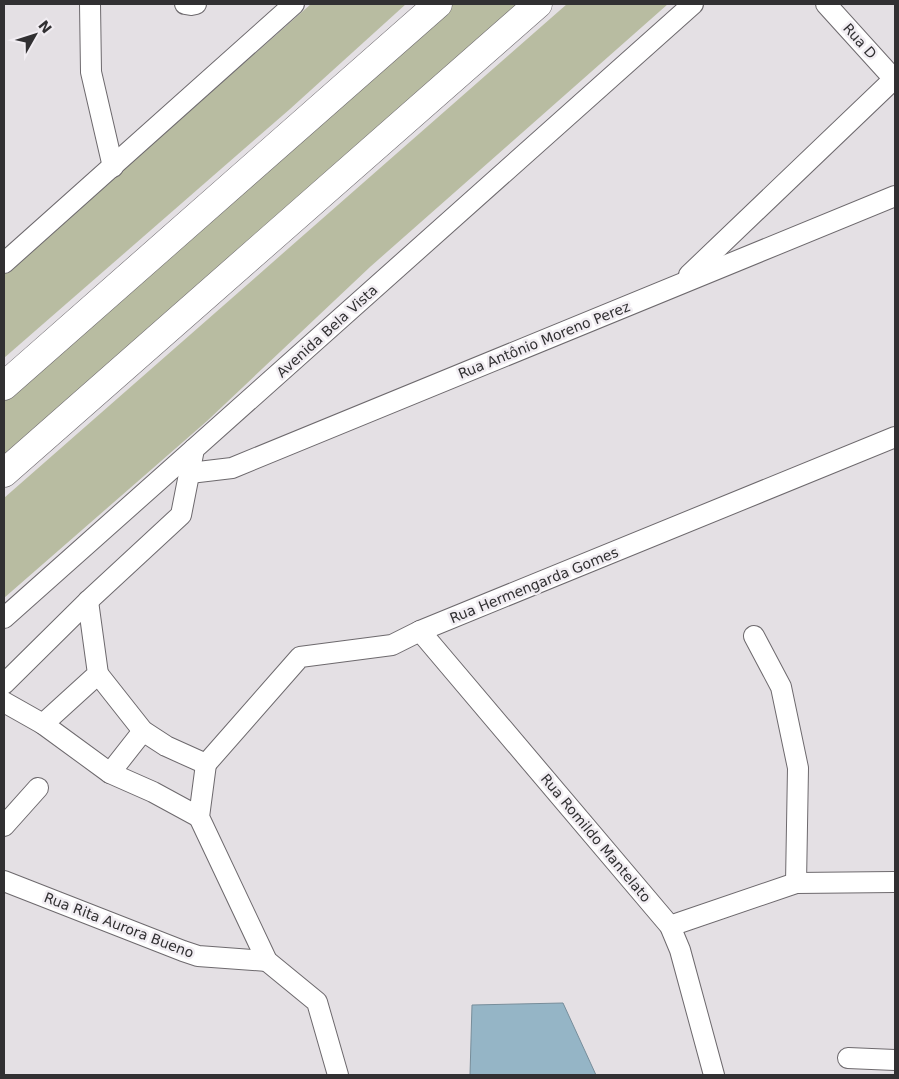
<svg xmlns="http://www.w3.org/2000/svg" width="899" height="1079" font-family="'DejaVu Sans',sans-serif">
	<style>
		.green { fill: #b8bca1 }
		.water { fill: #95b5c6; stroke: #778d9a }
		.lines { fill: none; stroke-linecap: round; stroke-linejoin: round }
		.minor-casing { stroke: #6d696d; stroke-width: 22 }
		.highway-casing { stroke: #6d696d; stroke-width: 29 }
		.minor { stroke: #fff; stroke-width: 20 }
		.highway { stroke: #fff; stroke-width: 28 }
		.labels { text-anchor: middle; stroke-width: 5; stroke-linejoin: round; paint-order: stroke }
		.street-label { font-size: 14px; fill: #313032; stroke: #f1edf2 }
	</style>
	<rect width="100%" height="100%" fill="#e4e0e4"/>
	<g class="green">
		<path d="M311,4H406L290,109L4,358V275Z"/>
		<path d="M452,4H522L4,461V398Z"/>
		<path d="M567,4H668L370,267L207,421L4,598V498Z"/>
	</g>
	<path class="water" d="M563,1003L596,1075H470L472,1005Z"/>
	<g class="lines">
		<g class="minor-casing">
			<g id="minor">
				<path d="M90,4L91,72L113,167"/>
				<path d="M185,4L191,5L196,4"/>
				<path d="M826,4L894,79"/>
				<path d="M4,263L294,4"/>
				<path d="M689,275L895,78"/>
				<path d="M190,473L232,468L895,196"/>
				<path d="M4,618L194,449"/>
				<path d="M420,631L670,926L680,950L714,1075"/>
				<path d="M754,636L781,687L798,768L796,883"/>
				<path d="M98,674L143,731L166,746L206,764"/>
				<path d="M4,684L88,601L181,515L194,449L693,4"/>
				<path d="M4,702L43,724L98,674L88,601"/>
				<path d="M43,724L110,773L153,792L199,817"/>
				<path d="M206,764L300,657L392,645L420,631L895,437"/>
				<path d="M206,764L199,817L267,961L317,1002L338,1075"/>
				<path d="M110,773L143,731"/>
				<path d="M4,826L38,788"/>
				<path d="M4,881L183,951L198,956L267,961"/>
				<path d="M670,926L796,883L895,882"/>
				<path d="M848,1058L895,1060"/>
			</g>
		</g>
		<g class="highway-casing">
			<g id="highway">
				<path d="M4,386L438,4"/>
				<path d="M4,473L538,4"/>
			</g>
		</g>
		<use href="#minor" class="minor"/>
		<use href="#highway" class="highway"/>
	</g>
	<g class="labels">
		<g class="street-label">
			<text transform="translate(860 41) rotate(48)" y="5">Rua D</text>
			<text transform="translate(327 331) rotate(-42)" y="5">Avenida Bela Vista</text>
			<text transform="translate(544 340) rotate(-22)" y="5">Rua Antônio Moreno Perez</text>
			<text transform="translate(534 585) rotate(-22)" y="5">Rua Hermengarda Gomes</text>
			<text transform="translate(596 838) rotate(50)" y="5">Rua Romildo Mantelato</text>
			<text transform="translate(119 925) rotate(21)" y="5">Rua Rita Aurora Bueno</text>
		</g>
	</g>
	<rect width="899" height="1079" fill="none" stroke="#313032" stroke-width="10"/>
	<g transform="translate(35 35) rotate(51)" stroke="#f1edf2" stroke-width="4" paint-order="stroke">
	<path d="M0-4L9 19L0 12L-9 19Z" fill="#313032"/>
	<text y="-8" font-size="14" font-weight="bold" text-anchor="middle" fill="#313032">N</text>
	</g>
</svg>
